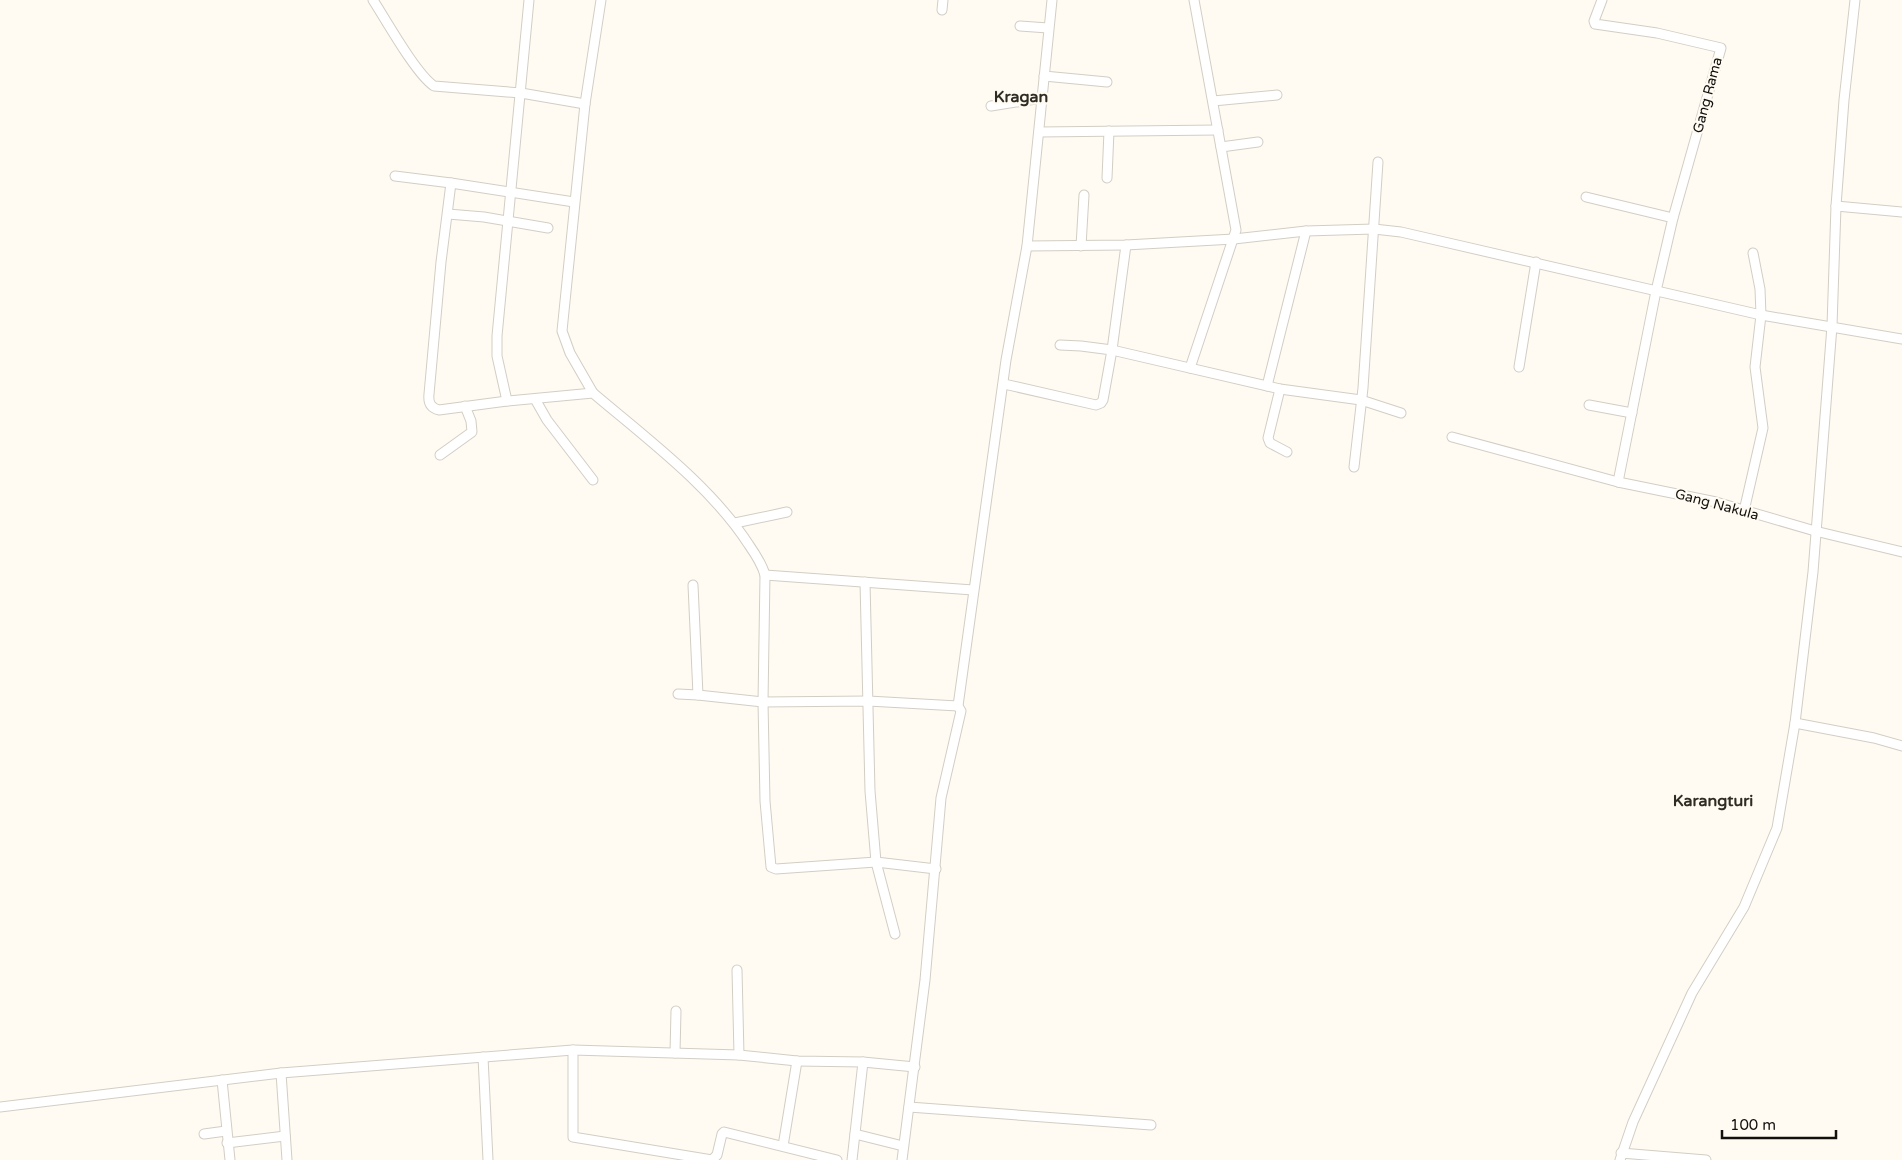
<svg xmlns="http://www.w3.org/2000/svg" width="1902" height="1160" font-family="'Varela Round',sans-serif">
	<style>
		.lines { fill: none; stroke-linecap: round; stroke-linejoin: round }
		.minor-casing { stroke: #d2cec5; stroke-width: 11 }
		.minor { stroke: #fff; stroke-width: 9 }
		.labels { text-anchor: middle; stroke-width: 4.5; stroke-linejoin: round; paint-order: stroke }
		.street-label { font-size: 14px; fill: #11100d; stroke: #fffbf2 }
		.quarter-label { font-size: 16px; font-weight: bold; fill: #2f2c24; stroke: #fffbf2 }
	</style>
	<rect width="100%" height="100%" fill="#fffbf2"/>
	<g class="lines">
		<g class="minor-casing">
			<g id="minor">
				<path d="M373,0C386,20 416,74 434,86L521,93L585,104"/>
				<path d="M1602,0L1594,21L1595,24L1657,33L1721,48L1673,218L1656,291L1618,482"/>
				<path d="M942,10L943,0"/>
				<path d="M1020,26L1048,28"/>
				<path d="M1044,76L1107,82"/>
				<path d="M1213,101L1277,95"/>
				<path d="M991,106L1042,98"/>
				<path d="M1039,132L1218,130"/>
				<path d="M1221,147L1258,142"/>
				<path d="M395,176L451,183"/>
				<path d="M1107,178L1109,131"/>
				<path d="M1586,197L1673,218"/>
				<path d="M574,202L451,183L441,262L429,394C428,403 431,408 439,410L507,401L593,393C646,438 711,486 749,545C756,555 762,564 765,575L763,702L765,801L771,867L776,869L876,862L936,869"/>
				<path d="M1836,206L1902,212"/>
				<path d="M448,214L484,217L548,228"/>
				<path d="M1126,245L1112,350L1280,389L1361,400L1401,413"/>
				<path d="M1027,246L1126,245L1234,239L1306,231L1374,229L1401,232L1761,315L1902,339"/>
				<path d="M1081,246L1084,195"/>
				<path d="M1519,367L1536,262"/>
				<path d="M1190,368L1236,230L1194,0"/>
				<path d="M1004,384L1096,405L1101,403L1103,400L1112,350L1081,346L1060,345"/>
				<path d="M1267,386L1306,231"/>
				<path d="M1280,389L1268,438L1270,443L1287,452"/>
				<path d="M593,393L570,353L562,331L585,104L601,0"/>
				<path d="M535,399L547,420L593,480"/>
				<path d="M507,401L497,356V336L529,0"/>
				<path d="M1589,405L1632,413"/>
				<path d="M1452,437L1618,482L1716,502L1815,531L1902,552"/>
				<path d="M440,455L472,432L471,421L465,406"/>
				<path d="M1354,467L1363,388L1378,162"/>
				<path d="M1744,511L1763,428L1755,367L1761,315L1760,289L1753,253"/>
				<path d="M735,523L787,512"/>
				<path d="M765,575L973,590"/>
				<path d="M865,582L870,791L876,862L895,934"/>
				<path d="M693,585L698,695"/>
				<path d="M678,694L698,695L763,702L868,701L958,706"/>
				<path d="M1795,723L1874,738L1902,746"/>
				<path d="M737,970L739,1055"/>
				<path d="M573,1050V1137L712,1160"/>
				<path d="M675,1053L676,1011"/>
				<path d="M483,1057L488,1160"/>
				<path d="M281,1073L287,1160"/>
				<path d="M222,1080L230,1160"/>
				<path d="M0,1107L281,1073L573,1050L739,1055L797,1061L863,1062L915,1067"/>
				<path d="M909,1107L1151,1125"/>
				<path d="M204,1134L226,1131"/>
				<path d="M855,1134L903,1146"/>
				<path d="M227,1143L285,1136"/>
				<path d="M783,1146L797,1061"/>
				<path d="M1621,1153L1706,1160"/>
				<path d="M712,1160L717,1155L722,1134L724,1132L837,1160"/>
				<path d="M852,1160L863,1062"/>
				<path d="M902,1160L925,980L941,798L961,711L958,706L1006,360L1027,246L1052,0"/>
				<path d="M1620,1160L1633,1122L1692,993L1744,907L1777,828L1795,723L1813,572L1832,326L1836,206L1844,100L1855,0"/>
			</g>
		</g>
		<use href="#minor" class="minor"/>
	</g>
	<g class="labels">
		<g class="street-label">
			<text transform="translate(1707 95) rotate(-75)" y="5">Gang Rama</text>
			<text transform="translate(1717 504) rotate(15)" y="5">Gang Nakula</text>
		</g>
		<g class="quarter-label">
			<text x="1021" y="102">Kragan</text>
			<text x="1713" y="806">Karangturi</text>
		</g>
	</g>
	<path d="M1722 1130v8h114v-8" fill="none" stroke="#11100d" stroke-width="2.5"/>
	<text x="1730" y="1130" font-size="15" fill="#11100d" stroke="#fffbf2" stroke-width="4" paint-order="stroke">100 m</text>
</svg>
